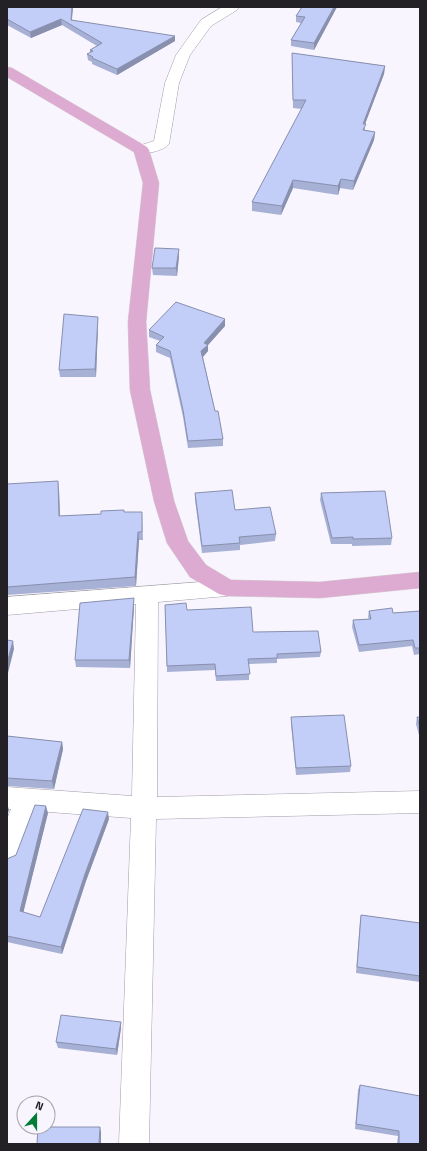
<svg xmlns="http://www.w3.org/2000/svg" width="427" height="1151" font-family="'Titillium Web',sans-serif">
	<style>
		.lines { fill: none; stroke-linecap: round; stroke-linejoin: round }
		.minor-casing { stroke: #a09ca6; stroke-width: 1 }
		.major-casing { stroke: #d3d3d3; stroke-width: 1 }
		.minor { fill: #fff; fill-rule: evenodd }
		.major { fill: #ddaad1; fill-rule: evenodd }
		.wall { fill: #a7b0d5 }
		.shaded-wall { fill: #8890ae }
		.building { fill: #c2cdf8; stroke: #8890ae }
	</style>
	<rect width="100%" height="100%" fill="#f9f5fe"/>
	<g class="lines">
		<g class="minor-casing">
			<g id="minor">
				<path d="M222,7H239L237,10L211,26L190,55L179,83L169,144C164,151 144,155 135,153L133,150L135,147L154,141L165,83L176,55L201,20Z"/>
				<path d="M227,580L235,582L238,588L235,594L227,596L158,602L157,797L420,791V813L156,819L149,1144H119L131,818L35,811L16,862L7,866V819L11,809H7V787L132,796L136,604L7,615V597Z"/>
			</g>
		</g>
		<g class="major-casing">
			<path id="major" d="M7,67L12,68L147,147L149,150L159,183L146,322L150,390L174,501L188,541L206,565L231,580L320,582L420,572V588L320,598L227,596L219,594L190,577L167,543L154,501L130,390L128,322L143,183L134,152L7,77Z"/>
		</g>
		<use href="#minor" class="minor"/>
		<use href="#major" class="major"/>
	</g>
	<g class="wall">
		<path d="M7,7H73L72,20L175,41L117,75L92,64V62L88,60L87,54L90,53V50L97,46L62,25L31,38L7,25Z"/>
		<path d="M302,7H337L314,50L291,46V40L301,23L296,22V16Z"/>
		<path d="M292,53L385,66L384,74L365,124V130L375,132L374,140L353,190L340,188L338,195L293,188L281,215L252,211V202L302,109L293,108Z"/>
		<path d="M179,256L177,276L153,275L152,268Z"/>
		<path d="M98,317V325L96,377H60L59,370Z"/>
		<path d="M225,326L208,345V351L203,357L215,411L223,439V446L188,448L183,417L170,358L156,352V345L160,341L149,337V330Z"/>
		<path d="M7,484L59,489L60,516L142,512L143,540H139L136,586L7,595Z"/>
		<path d="M195,493L235,510L276,534L275,541L240,545V550L202,553L195,500Z"/>
		<path d="M321,493L392,538L391,545L352,546V544H331L320,500Z"/>
		<path d="M165,605L187,610L253,632L321,652L320,657L277,659V663L249,664V680L216,681L215,670L167,672Z"/>
		<path d="M134,606L130,668L76,667L75,660Z"/>
		<path d="M369,611L393,613L420,611V654L414,655L412,646L359,652L352,627L353,620L369,619L368,617Z"/>
		<path d="M291,717L351,766L350,772L296,775L291,724Z"/>
		<path d="M417,717H420V739L416,724Z"/>
		<path d="M7,736L62,742L63,749L54,789L7,786Z"/>
		<path d="M48,813L23,912L40,917L109,819L86,881L62,954L7,942V859L16,855Z"/>
		<path d="M361,915L420,923V982L356,973L360,921Z"/>
		<path d="M121,1022V1028L117,1055L58,1048L56,1042Z"/>
		<path d="M360,1085L420,1144H397L398,1136L355,1129L358,1090Z"/>
	</g>
	<g class="shaded-wall">
		<path d="M72,7H73L71,26V20Z"/>
		<path d="M334,7H337L314,50V43Z"/>
		<path d="M61,19L62,25L31,38L30,32Z"/>
		<path d="M175,36V41L117,75V69Z"/>
		<path d="M385,66L384,74L362,132L363,124Z"/>
		<path d="M375,132L374,140L353,190L354,181Z"/>
		<path d="M341,179L340,188L338,195V186Z"/>
		<path d="M293,180V188L281,215L282,206Z"/>
		<path d="M179,249V256L177,276L176,268Z"/>
		<path d="M98,317V325L96,377L95,369Z"/>
		<path d="M225,319V326L208,345V351L202,358L201,351L204,343Z"/>
		<path d="M58,481L59,489L60,524L59,516Z"/>
		<path d="M138,532L139,540L136,586L135,577Z"/>
		<path d="M134,598V606L130,668L129,660Z"/>
		<path d="M13,641L14,649L7,677V663Z"/>
		<path d="M62,742L63,749L54,789L52,781Z"/>
		<path d="M7,803L9,810L7,815Z"/>
		<path d="M46,806L48,813L22,918L20,911Z"/>
		<path d="M108,812L109,819L86,881L62,954L61,947L85,874Z"/>
		<path d="M121,1022V1028L117,1055L116,1049Z"/>
		<path d="M7,1040L8,1044L7,1048Z"/>
		<path d="M100,1127L101,1132V1144H99Z"/>
	</g>
	<g class="building">
		<path d="M7,7H72L71,20L175,36L117,69L92,58L93,57L87,54L93,51L90,50L102,43L61,19L30,32L7,19Z"/>
		<path d="M302,7H334L314,43L291,40L305,17L296,16Z"/>
		<path d="M292,53L385,66L363,124H366L363,130L375,132L354,181L341,179L338,186L293,180L282,206L252,202L306,100H293Z"/>
		<path d="M155,248L179,249L176,268H152Z"/>
		<path d="M176,302L225,319L204,343L208,345L201,351L215,411H218L223,439L188,441L183,410L170,351L156,345L164,337L149,330Z"/>
		<path d="M64,314L98,317L95,369L59,370Z"/>
		<path d="M58,481L59,516L101,514V511L124,510V512H142V532H138L135,577L7,587V484Z"/>
		<path d="M232,490L235,510L270,507L276,534L239,537L240,543L202,546L195,493Z"/>
		<path d="M385,491L392,538L353,539V537L332,538L321,493Z"/>
		<path d="M134,598L129,660H75L80,603Z"/>
		<path d="M186,603L187,610L251,607L253,632L318,631L321,652L277,654V658L248,659L250,674L216,676L215,664L167,666L165,605Z"/>
		<path d="M392,608L393,613L420,611V648H415L413,640L359,645L353,620L371,619L369,611Z"/>
		<path d="M7,640L13,641L7,663Z"/>
		<path d="M344,715L351,766L296,768L291,717Z"/>
		<path d="M417,717H420V727Z"/>
		<path d="M7,736L62,742L52,781L7,778Z"/>
		<path d="M35,805L46,806L20,911L40,917L83,809L108,812L85,874L61,947L7,936V859L16,855Z"/>
		<path d="M361,915L420,923V976L357,967Z"/>
		<path d="M61,1015L121,1022L116,1049L56,1042Z"/>
		<path d="M360,1085L420,1096V1144H399V1131L356,1124Z"/>
		<path d="M38,1127H100L99,1144H37Z"/>
	</g>
	<rect width="427" height="1151" fill="none" stroke="#232125" stroke-width="16"/>
	<g transform="translate(36 1115) rotate(21)"><circle r="19" fill="#f9f5fe" stroke="#a3a0a7"/>
	<path d="M0-3L7 15L0 10L-7 15Z" fill="#017d35"/>
	<text y="-6" font-size="11" font-weight="bold" text-anchor="middle" fill="#232125">N</text>
	</g>
</svg>
